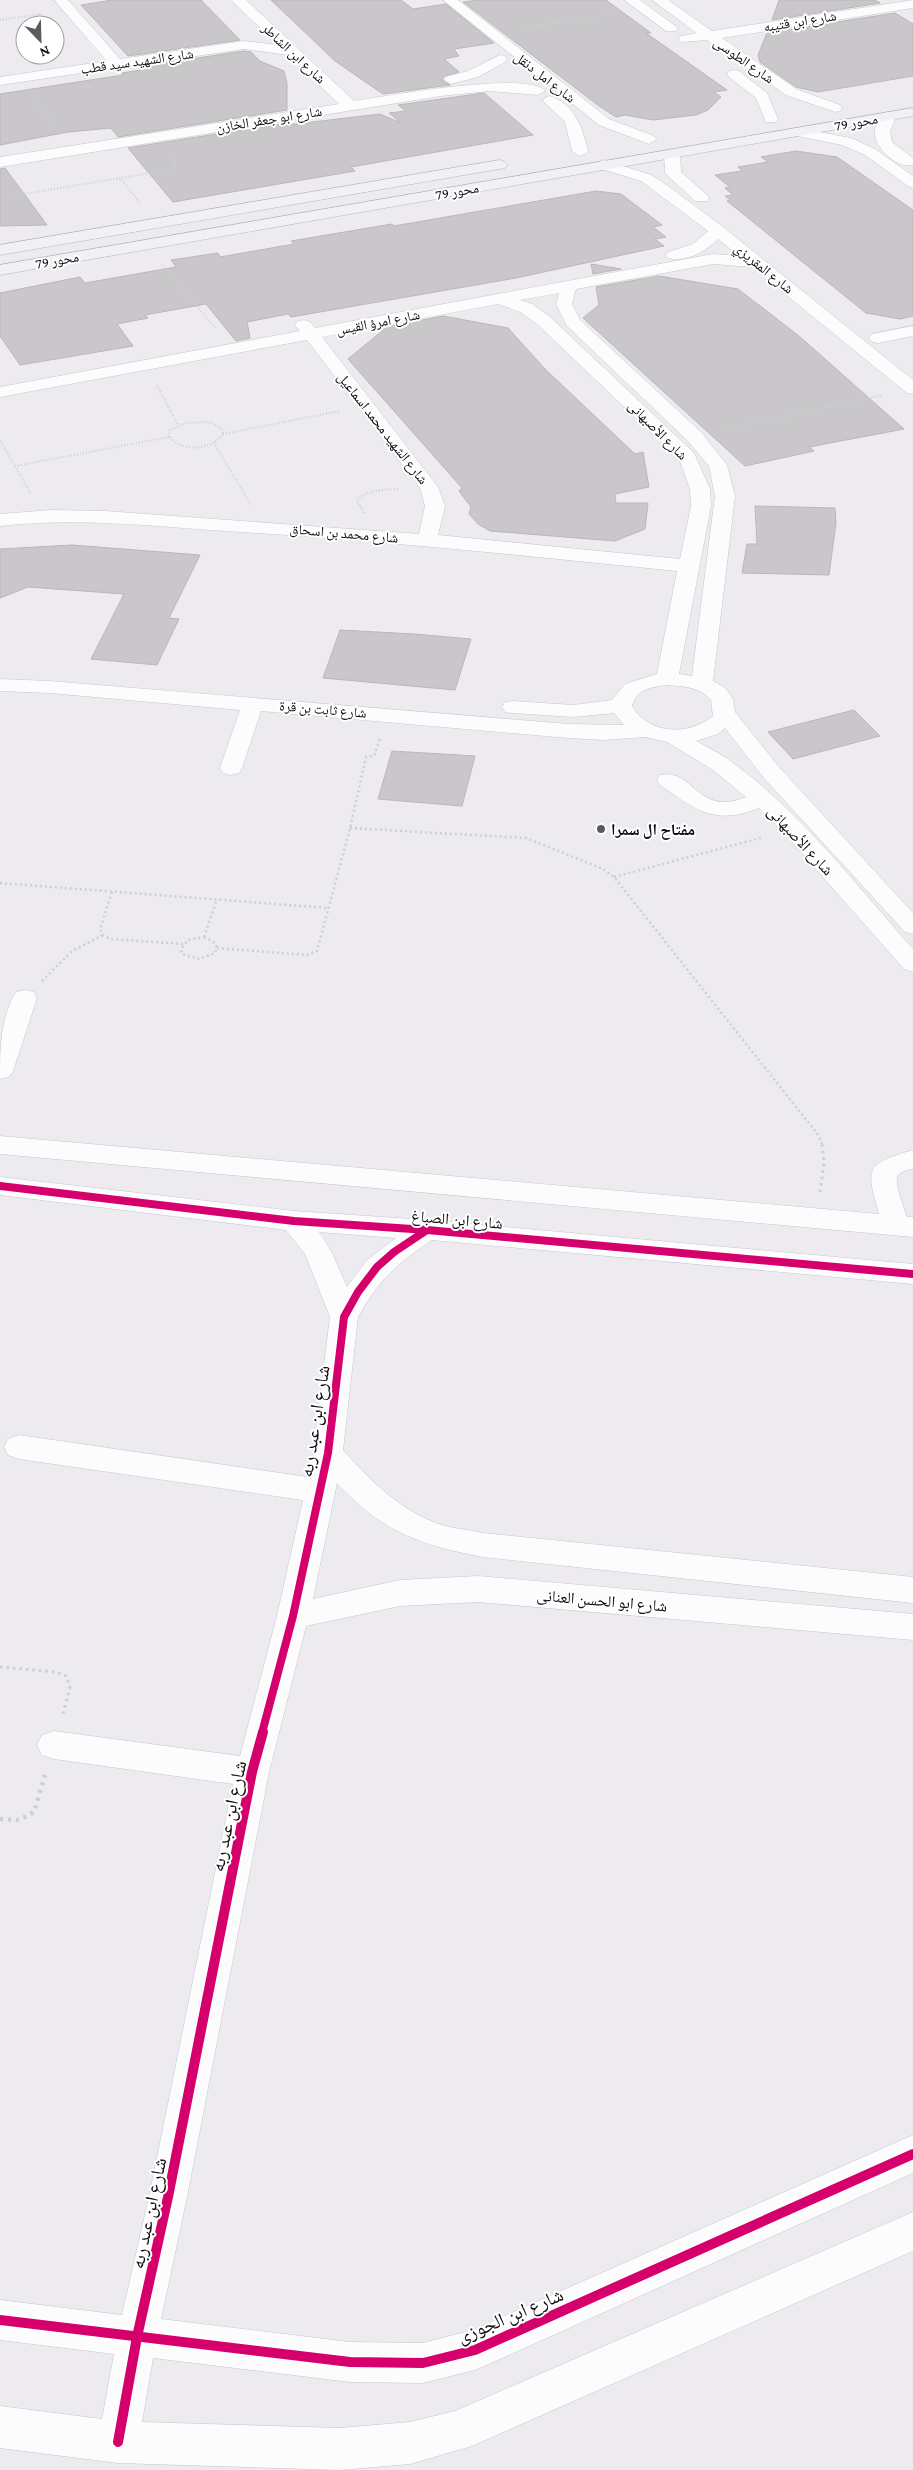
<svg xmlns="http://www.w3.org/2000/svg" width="913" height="2470" font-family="'Crimson Pro','Noto Naskh Arabic',serif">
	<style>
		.building { fill: #cac7cb; stroke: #bab6bb }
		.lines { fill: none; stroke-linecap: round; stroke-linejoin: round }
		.minor-casing { stroke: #c8c6ca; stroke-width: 1 }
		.major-casing { stroke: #b5b4be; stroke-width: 1 }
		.path-far3 { stroke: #cfcfd0; stroke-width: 2; stroke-dasharray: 1 2; stroke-linecap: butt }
		.path-far2 { stroke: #cfcfd0; stroke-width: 2.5; stroke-dasharray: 2 3; stroke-linecap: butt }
		.path-far1 { stroke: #cfcfd0; stroke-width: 3; stroke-dasharray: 2.5 4; stroke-linecap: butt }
		.path { stroke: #cfcfd0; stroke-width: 4.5; stroke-dasharray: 3 5; stroke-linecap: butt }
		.minor { fill: #fcfcfd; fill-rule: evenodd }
		.major { fill: #f1f1f5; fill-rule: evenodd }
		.cycleway-far1-casing { stroke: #fff; stroke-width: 11 }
		.cycleway-casing { stroke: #fff; stroke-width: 13 }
		.cycleway-far1 { stroke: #d6006c; stroke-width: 8 }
		.cycleway { stroke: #d6006c; stroke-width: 10 }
		.poi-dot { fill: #5d5a5e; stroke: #fff; stroke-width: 2 }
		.labels { text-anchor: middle; stroke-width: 4; stroke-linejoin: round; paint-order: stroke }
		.far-street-label { font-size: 14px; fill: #0f0d10; stroke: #fff }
		.poi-label { font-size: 16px; font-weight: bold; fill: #0f0d10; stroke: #fff; text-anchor: start }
		.street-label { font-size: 16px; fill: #0f0d10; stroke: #fff }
		.near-street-label { font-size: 19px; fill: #0f0d10; stroke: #fff }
	</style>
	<rect width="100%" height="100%" fill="#edeaf0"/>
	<g class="building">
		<path d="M112,0H201L240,40L128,56L81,5Z"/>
		<path d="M271,0H401L413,9L446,4L494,43L454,49L459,56L444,59L459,72L444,76L442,80L450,85L383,94L335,61Z"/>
		<path d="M477,0H606L651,33H646L727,90L714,92L721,97L708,110L696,115L653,120L625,115L616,117L599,106L463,2Z"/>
		<path d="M779,0H875L880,3L772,20Z"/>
		<path d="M895,13L913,24V76L818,92L796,87L760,62L758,55L767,33Z"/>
		<path d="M244,51L251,52L260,61L284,71L287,83V110L118,137L111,128L68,132L0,145V94L123,75L122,73L141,70L137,67Z"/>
		<path d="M484,93L533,135L351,167L355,171L173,202L128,148L287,123V125L380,114L401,123L389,113L406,111L398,105Z"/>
		<path d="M796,151L837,157L913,210V316L900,319L866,313L727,201L730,200L725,196L733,195L725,188L730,187L715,175L742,171L738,167L768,162L761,157Z"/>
		<path d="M5,168L47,225L0,226V169Z"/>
		<path d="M596,191L621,194L662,225L653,227L666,237L655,239L664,246L516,278L291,317L288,314L247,322L250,338L236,341L206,304L145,315L148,318L117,324L133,346L20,365L0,336V293L80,277L85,283L176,267L171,260L218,253L220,257L294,244L291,241L392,224L394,226Z"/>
		<path d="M591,264L621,269L593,274Z"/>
		<path d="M659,276L738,289L799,336L904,429L809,447L814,451L745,466L583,318L599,305L596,287Z"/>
		<path d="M443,316L508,328L545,369L635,454L643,452L649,487L615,494L616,503H648L645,529L615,541L490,531L478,524L469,514L471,507L459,491L462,488L348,359L387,327Z"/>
		<path d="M755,506L835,508L836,523L829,575L742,573L747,544H757Z"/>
		<path d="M72,545L200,555L169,618L179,619L157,665L91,659L124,594L28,587L0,598V549Z"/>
		<path d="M340,630L414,634L471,639L455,690L323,678Z"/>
		<path d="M854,710L880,736L793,759L768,732Z"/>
		<path d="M392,751L475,756L462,806L378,799Z"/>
	</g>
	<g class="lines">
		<g class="minor-casing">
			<g id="minor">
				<path d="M54,0H68L120,59L244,41L278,45L231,0H246L354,101C382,97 530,70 545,91L538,95L489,91L441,96L0,167V157L339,104L288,55L244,49L0,85V77L107,61Z"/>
				<path d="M443,0H458L609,119L654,136L657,139L649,144L599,125Z"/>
				<path d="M624,0H640L678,28L676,31H666Z"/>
				<path d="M652,0H668L712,31L913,0V8L722,38L796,89L840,105L842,108L840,111L835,112L786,95L707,40L681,42L679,39L681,36L697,33Z"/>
				<path d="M500,55L505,56L507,59L505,62L478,77L451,84L444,80L446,77L468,71Z"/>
				<path d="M734,70L739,71L767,93L778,119L776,122H766L756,98L729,77L727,74L729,71Z"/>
				<path d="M549,96C574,102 583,129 588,151L585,154L580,156L572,151L565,122L542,100Z"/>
				<path d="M889,112L896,116L890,132L892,142L913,158V165C899,169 876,150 875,135C874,127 879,119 884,113Z"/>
				<path d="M797,128L851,138L875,149L913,176V188L908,186L865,155L842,145L792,135L790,132L792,129Z"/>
				<path d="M672,149L680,154L681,172L707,195L709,198L707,201H695L665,173L664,154Z"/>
				<path d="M604,160L651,175L668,186L723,227L913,380V394L907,393L752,267L713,264L576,289L572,304L580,320L701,432L727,465L735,496L713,681L725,688L733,699L735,712L779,767L913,913V934L905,932L763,777L725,728L718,734L696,741C707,747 719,753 729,760C799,810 856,885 913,949V972L904,969L785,834L759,808C714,826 696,810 660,785L657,780L660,775C693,767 698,818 746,797L713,770L667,742L646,737L604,740L568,738L261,711L242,768L239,773L231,775L223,773L220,768L240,710L50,693L0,691V679L50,681L568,724L624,725L614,713L573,717L513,713L505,712L502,707L505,702L513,701L573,705L612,700L625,684L657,674L677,571C527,556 377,540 226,531C150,526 76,517 0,526V514L52,510L105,511L419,534L425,506L420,488L307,340L0,397V387L300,331L295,325L298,321C307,319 310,321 315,328L713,254L739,256L718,239C707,251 685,263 668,258L666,255L668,252L693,244L708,231L641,181L599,168L596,165L599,162ZM559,293L556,304L567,326L687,440L709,466L715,496L692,676L679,674L711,506L710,489L694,453L549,316L532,304L520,300ZM498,304L520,312L537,324L679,459L690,489L691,506L680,559L438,535L445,506L438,487L322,337ZM667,685C683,686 700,687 711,700L713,716C689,736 649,735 632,706C637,689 651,687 667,685Z"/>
				<path d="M913,326V336L878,343L872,342L869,338L872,334Z"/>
				<path d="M25,990L34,992L37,998L13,1071L9,1077L0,1079C0,1049 0,1019 16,992Z"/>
				<path d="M0,1136L879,1214C866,1168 865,1164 913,1150V1168C909,1170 901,1171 898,1175C893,1181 904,1208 907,1217H913V1237L0,1154Z"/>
				<path d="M0,1177L294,1211L427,1220L913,1264V1284L432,1240C397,1264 379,1279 358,1317L343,1450C371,1482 404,1514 445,1526C457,1529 470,1530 483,1533L913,1577V1603L483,1557C420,1545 382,1532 337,1483L313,1599L400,1580L478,1576L913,1614V1640L478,1602L400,1606L306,1626L269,1772L187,2197L161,2319L350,2342L423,2343L473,2330L913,2135V2173L489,2364L475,2370L423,2383L350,2382L153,2358L142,2422L340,2428L410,2422L455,2411L913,2212V2251L472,2446L410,2464L340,2470L118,2463L0,2448V2406L102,2419L114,2354L0,2340V2300L122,2315L149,2197L233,1784L54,1759L42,1755L37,1745L42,1735L54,1731L240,1756L277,1616L303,1500L19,1459L8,1455L4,1447L8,1439L19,1435L308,1477L313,1453L330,1317L305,1254L286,1230L0,1195ZM319,1232L396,1238L367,1260L347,1287L332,1253Z"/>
			</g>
		</g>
		<g class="major-casing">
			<g id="major">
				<path d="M913,108V116L0,275V265Z"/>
				<path d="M500,160L505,162L508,165L505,168L0,255V245Z"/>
			</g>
		</g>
		<g class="path-far3">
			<path d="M0,20L42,14"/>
			<path d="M522,28L613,14"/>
			<path d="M32,97L58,129"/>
			<path d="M120,178L140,203"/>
			<path d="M2,184L8,192L17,195L169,170L176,165L169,157"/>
			<path d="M162,265L216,329"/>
			<path d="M157,386L178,425"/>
			<path d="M203,422L212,423L222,429L223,434C211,451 183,452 169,437L170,430L186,423Z"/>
			<path d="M722,430L882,395"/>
			<path d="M223,434L340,411"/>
			<path d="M0,440L31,494"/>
			<path d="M214,443L251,505"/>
			<path d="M15,466L169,437"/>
			<path d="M364,513L357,500C369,489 384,490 399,489"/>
		</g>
		<g class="path-far2">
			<path d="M350,828L526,838L603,869L614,877L819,1136L822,1144"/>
			<path d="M614,877L764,837"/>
			<path d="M0,883L328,908"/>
			<path d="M112,892L100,929L103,935L110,939L183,944"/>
			<path d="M204,937L215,943L217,948L215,953L199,959L182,954L181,949L188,940Z"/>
			<path d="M204,937L217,899"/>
			<path d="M217,948L307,955L317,951L350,828L366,757L374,756L380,739"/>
			<path d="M42,981L72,951L103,935"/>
		</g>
		<g class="path-far1">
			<path d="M820,1192L824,1163L822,1143"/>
			<path d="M0,1667L56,1672L66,1676L70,1687L63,1714"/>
		</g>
		<path class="path" d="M0,1819L19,1820L34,1812L45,1775"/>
		<use href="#minor" class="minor"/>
		<use href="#major" class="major"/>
		<g class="cycleway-far1-casing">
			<g id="cycleway-far1">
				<path d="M0,1186L294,1221L427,1230L913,1274"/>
				<path d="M262,1733L293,1616L328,1453L344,1317L358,1292L377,1267L394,1252L427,1230"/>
			</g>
		</g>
		<g class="cycleway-casing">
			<g id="cycleway">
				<path d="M0,2320L350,2362L423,2363L475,2350L913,2154"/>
				<path d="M118,2442L137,2337L168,2197L252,1772L263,1732"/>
			</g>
		</g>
		<use href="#cycleway-far1" class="cycleway-far1"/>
		<use href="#cycleway" class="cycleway"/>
	</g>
	<circle class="poi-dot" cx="601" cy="829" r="5"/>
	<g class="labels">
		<g class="far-street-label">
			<text transform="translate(800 21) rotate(-9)" y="5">شارع ابن قتيبه</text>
			<text transform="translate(294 53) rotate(43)" y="5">شارع ابن الشاطر</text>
			<text transform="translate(744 60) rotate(35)" y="5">شارع الطوسى</text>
			<text transform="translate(137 61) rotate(-8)" y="5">شارع الشهيد سيد قطب</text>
			<text transform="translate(545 77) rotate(38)" y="5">شارع امل دنقل</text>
			<text transform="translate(269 119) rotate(-9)" y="5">شارع ابو جعفر الخازن</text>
			<text transform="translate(856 122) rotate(-10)" y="5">محور 79</text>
			<text transform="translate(457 191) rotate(-10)" y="5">محور 79</text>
			<text transform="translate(57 260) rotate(-10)" y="5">محور 79</text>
			<text transform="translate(764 268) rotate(39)" y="5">شارع المقريزي</text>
			<text transform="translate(378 322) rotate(-11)" y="5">شارع امرؤ القيس</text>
			<text transform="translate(383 428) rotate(52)" y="5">شارع الشهيد محمد اسماعيل</text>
			<text transform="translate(658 430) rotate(45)" y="5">شارع الأصبهانى</text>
			<text transform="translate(344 533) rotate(5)" y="5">شارع محمد بن اسحاق</text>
			<text transform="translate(323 709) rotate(5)" y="5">شارع ثابت بن قرة</text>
		</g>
		<g class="poi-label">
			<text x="611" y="835">مفتاح ال سمرا</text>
		</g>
		<g class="street-label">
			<text transform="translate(801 840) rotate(47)" y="6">شارع الأصبهانى</text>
			<text transform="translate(457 1219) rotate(5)" y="6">شارع ابن الصباغ</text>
			<text transform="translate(602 1600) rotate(5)" y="6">شارع ابو الحسن العنانى</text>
		</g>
		<g class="near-street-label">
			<text transform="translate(314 1421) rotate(-81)" y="7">شارع ابن عبد ربه</text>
			<text transform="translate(228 1816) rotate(-78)" y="7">شارع ابن عبد ربه</text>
			<text transform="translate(148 2213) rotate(-78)" y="7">شارع ابن عبد ربه</text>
			<text transform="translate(510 2315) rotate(-23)" y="7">شارع ابن الجوزى</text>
		</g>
	</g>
	<g transform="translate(40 40) rotate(157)"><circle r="24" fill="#ffffff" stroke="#9f9e9f"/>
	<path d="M0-4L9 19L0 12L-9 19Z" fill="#5d5a5e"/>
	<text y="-8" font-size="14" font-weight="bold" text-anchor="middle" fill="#0f0d10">N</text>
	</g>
</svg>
